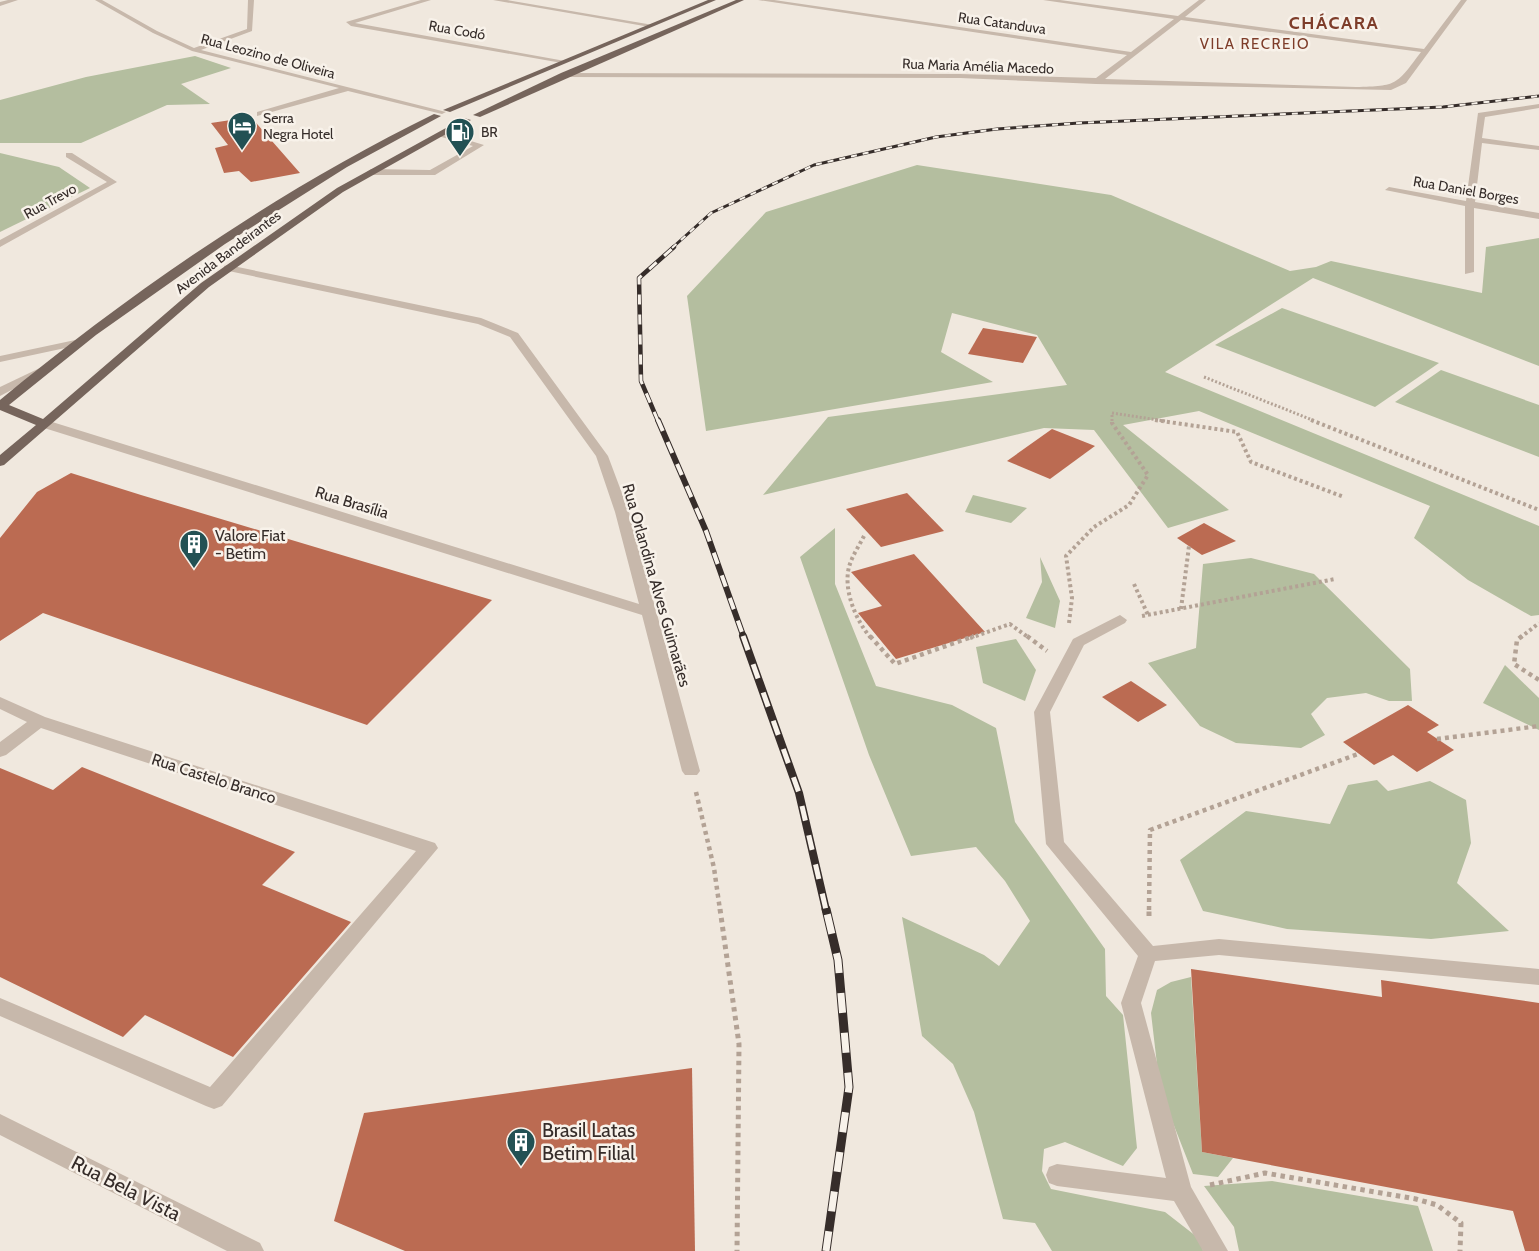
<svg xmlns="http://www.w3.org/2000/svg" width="1539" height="1251" font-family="Cabin,sans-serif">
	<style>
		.green { fill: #b4be9f }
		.building { fill: #bb6b52 }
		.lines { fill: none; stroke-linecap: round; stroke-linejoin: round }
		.path-far3 { stroke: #b3a295; stroke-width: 3; stroke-dasharray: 2 2; stroke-linecap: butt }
		.path-far2 { stroke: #b3a295; stroke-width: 4; stroke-dasharray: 3 3; stroke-linecap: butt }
		.path-far1 { stroke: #b3a295; stroke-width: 4.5; stroke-dasharray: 4 4; stroke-linecap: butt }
		.path { stroke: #b3a295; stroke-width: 5; stroke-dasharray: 4.5 4.5; stroke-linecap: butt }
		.minor { fill: #c7b8ab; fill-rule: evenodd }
		.major { fill: #76655c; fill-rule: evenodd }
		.rail-far4-casing { stroke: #362d2a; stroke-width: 3 }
		.rail-far3-casing { stroke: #362d2a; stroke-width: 4.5 }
		.rail-far2-casing { stroke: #362d2a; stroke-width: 6 }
		.rail-far1-casing { stroke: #362d2a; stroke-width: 8 }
		.rail-casing { stroke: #362d2a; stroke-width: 9 }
		.rail-far4 { stroke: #f8f2ea; stroke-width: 2; stroke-dasharray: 6; stroke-linecap: butt }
		.rail-far3 { stroke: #f8f2ea; stroke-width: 3; stroke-dasharray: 10; stroke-linecap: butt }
		.rail-far2 { stroke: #f8f2ea; stroke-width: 4; stroke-dasharray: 12; stroke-linecap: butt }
		.rail-far1 { stroke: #f8f2ea; stroke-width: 5; stroke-dasharray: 15; stroke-linecap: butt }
		.rail { stroke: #f8f2ea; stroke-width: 7; stroke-dasharray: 20; stroke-linecap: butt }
		.labels { text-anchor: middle; stroke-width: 5; stroke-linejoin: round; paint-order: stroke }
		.far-street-label { font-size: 14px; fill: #362d2a; stroke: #f8f2ea }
		.far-poi-label { font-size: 14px; fill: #362d2a; stroke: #f8f2ea; text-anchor: start }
		.far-neighbourhood-label { font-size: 15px; letter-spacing: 1.5px; fill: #7e3d2a; stroke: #f8f2ea }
		.street-label { font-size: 16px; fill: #362d2a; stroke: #f8f2ea }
		.poi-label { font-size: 16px; fill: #362d2a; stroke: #f8f2ea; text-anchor: start }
		.far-district-label { font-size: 18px; font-weight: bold; letter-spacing: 1.5px; fill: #7e3d2a; stroke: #f8f2ea }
		.near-poi-label { font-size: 20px; fill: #362d2a; stroke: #f8f2ea; text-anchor: start }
		.near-street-label { font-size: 20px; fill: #362d2a; stroke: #f8f2ea }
	</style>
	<rect width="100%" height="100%" fill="#f0e8de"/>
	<g class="green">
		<path d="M195,56L231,68L181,84L210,104L167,105L81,143H0V100L86,77Z"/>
		<path d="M0,153L59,167L90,188L0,232Z"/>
		<path d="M917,165L1111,195L1290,271L1316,267L1331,261L1482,293L1486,247L1539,238V366L1313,278L1165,372L1539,526V615L1531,616L1468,580L1414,538L1430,506L1199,411L1123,425L1229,510L1168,528L1094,430L1044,428L763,495L828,417L1067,385L1037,335L952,313L941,352L993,382L706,431L687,296L766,212Z"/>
		<path d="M1282,308L1439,363L1375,407L1215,345Z"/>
		<path d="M1441,370L1539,405V457L1395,402Z"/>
		<path d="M973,495L1027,508L1011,523L965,512Z"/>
		<path d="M835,528V584L876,686L952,705L996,728L1015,822L1105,949L1106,996L1123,1015L1137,1148L1123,1166L1065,1142L1044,1149L1042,1171L1051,1189L1165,1212L1201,1240L1203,1251H1052L1035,1223L1003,1219L974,1112L953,1064L922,1036L902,917L984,955L999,966L1030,921L1005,881L976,847L911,856L869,755L800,557Z"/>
		<path d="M1040,557L1060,601L1055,628L1026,618L1042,582Z"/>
		<path d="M1251,558L1314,574L1410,669L1412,701H1389L1366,693L1327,698L1311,714L1325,735L1301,748L1236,743L1200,726L1148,663L1196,648L1203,564Z"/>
		<path d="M1016,639L1036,670L1025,701L983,683L976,647Z"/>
		<path d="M1505,665L1539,698V730L1483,703Z"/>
		<path d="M1377,780L1388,791L1430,781L1466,800L1471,843L1457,883L1509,931L1431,939L1287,929L1203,911L1180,860L1246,811L1330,824L1348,785Z"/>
		<path d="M1191,977L1202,1152L1233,1158L1218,1177L1193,1174L1160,1090L1151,1013L1157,990L1171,982Z"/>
		<path d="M1272,1181L1418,1206L1433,1251H1239L1234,1227L1204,1186Z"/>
	</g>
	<g class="building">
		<path d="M251,117L300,173L251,182L239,171L224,173L215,148L228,145L211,123Z"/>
		<path d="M983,328L1037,337L1023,363L968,354Z"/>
		<path d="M1052,429L1095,446L1050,479L1007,461Z"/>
		<path d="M71,473L141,495L492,600L367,725L43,613L0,641V538L37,492Z"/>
		<path d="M907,493L944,531L881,547L846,509Z"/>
		<path d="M1204,523L1236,541L1202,555L1177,538Z"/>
		<path d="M914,554L985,632L896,659L858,613L882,606L851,572Z"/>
		<path d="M1131,681L1167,705L1138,722L1102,697Z"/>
		<path d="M1408,705L1439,725L1427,732L1454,750L1417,772L1393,755L1374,765L1343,742Z"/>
		<path d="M82,767L295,852L262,885L351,922L233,1057L145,1015L123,1037L0,977V768L53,790Z"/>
		<path d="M1191,969L1382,997L1381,980L1539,1003V1251H1525L1513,1211L1202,1152Z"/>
		<path d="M692,1068L695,1251H405L334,1221L364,1113Z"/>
	</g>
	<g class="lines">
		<g class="path-far3">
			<path d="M1204,377L1315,421"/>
			<path d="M1112,421V413L1165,421"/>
		</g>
		<g class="path-far2">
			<path d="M1155,420L1237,432L1251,462L1344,497"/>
			<path d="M1311,420L1539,510"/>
			<path d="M864,536C859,546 852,556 849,567C843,590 856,621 871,638"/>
			<path d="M1134,584L1148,615"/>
			<path d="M1181,609L1189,546"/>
			<path d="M1142,616L1335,579"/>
			<path d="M1069,623L1072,598L1066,556L1094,527L1129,505L1148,475L1112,423V420"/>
			<path d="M970,638L1010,624L1029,638"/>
			<path d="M1520,638L1539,623"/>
		</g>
		<g class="path-far1">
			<path d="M870,636L895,664L974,636"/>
			<path d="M1027,636L1047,651"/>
			<path d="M1522,636L1517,640L1514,664L1539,680"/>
			<path d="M1437,739L1539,726"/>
			<path d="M696,792L714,868L720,910"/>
			<path d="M1149,910L1150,830L1358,754"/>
		</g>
		<g class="path">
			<path d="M720,909L739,1044L737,1251"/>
			<path d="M1149,916V909"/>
			<path d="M1210,1185L1265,1173L1416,1199L1437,1205L1461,1223L1460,1251"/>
		</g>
		<g class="minor">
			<path d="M8,0H18L0,6V2Z"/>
			<path d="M95,0H102L157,31L194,48L247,29L248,0H254L252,31L201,50L446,112L442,114L348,91L257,116V112L339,88L192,51L153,33Z"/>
			<path d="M421,0H431L355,23L565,61L562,63L351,26L346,22Z"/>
			<path d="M493,0H507L653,25L650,27Z"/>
			<path d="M758,0H774L1131,52L1174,19L1043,0H1060L1178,16L1199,0H1206L1185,17L1424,49L1461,0H1467L1406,83L1391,90L1096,84L960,78L564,77L560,75L564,73L960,74L1096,78L1127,55ZM1181,20L1421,52C1396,85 1398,86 1356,87L1105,79Z"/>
			<path d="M1539,104V108L1485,117L1482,138L1539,146V150L1482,143L1475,202L1539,213V219L1474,208V272L1465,274V206L1385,190L1389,187L1466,201L1478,113Z"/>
			<path d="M441,132L484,145L435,175H371L367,172L371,169L430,170L473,146L438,136L437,134Z"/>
			<path d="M66,153H72L117,182L0,247V240L107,182L66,157Z"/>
			<path d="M228,265L481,318L518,333L608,456L629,512L700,771L697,775H685L682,771L642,615L41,427V421H49L639,604L615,512L596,456L510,337L478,324L224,270V266Z"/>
			<path d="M80,339L85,342L84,344L0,362V356Z"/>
			<path d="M44,366L50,369L48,371L0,396V387Z"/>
			<path d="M1120,615L1127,620L1125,623L1084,645L1050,712L1064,842L1153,946L1219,939L1539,969V985L1219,955L1155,961L1141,1003L1191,1187L1228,1251H1203L1174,1201L1057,1186L1049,1183L1046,1175L1049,1167L1057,1164L1166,1178L1121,1003L1138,956L1046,844L1034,712L1073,639Z"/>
			<path d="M0,697L45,717L435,843L438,848L222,1106L214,1109L206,1106L0,1016V998L210,1087L416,851L41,728L6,755L0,757V742L27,722L0,709Z"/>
			<path d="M0,1114L260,1243L264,1251H227L0,1135Z"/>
		</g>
		<g class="major">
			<path d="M708,0H716L450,112L443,110Z"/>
			<path d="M736,0H744L480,117L473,115L561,73Z"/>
			<path d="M434,114L441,116L347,167L225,244L96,335L9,405L43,419L201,283L337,188L464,118L471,120L343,192L209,287L4,465L0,466V455L36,425L0,410V400C133,290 279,190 434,114Z"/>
		</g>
		<g class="rail-far4-casing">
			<path id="rail-far4" d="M672,248L711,213L814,165L936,137L997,129L1079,123L1443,107L1539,96"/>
		</g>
		<g class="rail-far3-casing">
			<path id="rail-far3" d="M658,421L641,381L639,278L674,247"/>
		</g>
		<g class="rail-far2-casing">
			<path id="rail-far2" d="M658,420L706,531L744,638"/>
		</g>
		<g class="rail-far1-casing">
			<path id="rail-far1" d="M743,636L799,793L826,910"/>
		</g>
		<g class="rail-casing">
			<path id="rail" d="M826,1251L849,1087L838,960L826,909"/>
		</g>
		<use href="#rail-far4" class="rail-far4"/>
		<use href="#rail-far3" class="rail-far3"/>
		<use href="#rail-far2" class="rail-far2"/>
		<use href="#rail-far1" class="rail-far1"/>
		<use href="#rail" class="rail"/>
	</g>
	<defs>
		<g id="hotel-pin" transform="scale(1.5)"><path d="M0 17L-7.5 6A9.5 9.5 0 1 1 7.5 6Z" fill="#235154" stroke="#f8f2ea"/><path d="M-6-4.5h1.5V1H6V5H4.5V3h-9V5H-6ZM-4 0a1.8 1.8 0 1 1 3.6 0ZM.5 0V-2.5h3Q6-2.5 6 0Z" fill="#fff"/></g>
		<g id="fuel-pin" transform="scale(1.5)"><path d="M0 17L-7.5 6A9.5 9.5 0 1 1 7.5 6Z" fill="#235154" stroke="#f8f2ea"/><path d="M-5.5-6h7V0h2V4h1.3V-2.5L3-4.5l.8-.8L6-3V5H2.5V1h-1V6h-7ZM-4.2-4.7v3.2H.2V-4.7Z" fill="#fff"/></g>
		<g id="building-pin" transform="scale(1.5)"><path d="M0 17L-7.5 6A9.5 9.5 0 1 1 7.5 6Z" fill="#235154" stroke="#f8f2ea"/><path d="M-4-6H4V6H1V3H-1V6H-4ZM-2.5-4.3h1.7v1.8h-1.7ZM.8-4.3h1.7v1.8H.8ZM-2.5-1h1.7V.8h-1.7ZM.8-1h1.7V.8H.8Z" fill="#fff"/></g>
	</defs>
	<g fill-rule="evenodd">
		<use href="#hotel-pin" x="242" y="126"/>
		<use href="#fuel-pin" x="460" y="132"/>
		<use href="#building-pin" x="194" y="544"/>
		<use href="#building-pin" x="521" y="1142"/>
	</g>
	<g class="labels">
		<g class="far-street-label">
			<text transform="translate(1002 23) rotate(8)" y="5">Rua Catanduva</text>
			<text transform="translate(457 30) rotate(10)" y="5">Rua Codó</text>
			<text transform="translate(268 56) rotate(15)" y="5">Rua Leozino de Oliveira</text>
			<text transform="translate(978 66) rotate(2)" y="5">Rua Maria Amélia Macedo</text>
			<text transform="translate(1466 190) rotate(10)" y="5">Rua Daniel Borges</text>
			<text transform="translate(50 201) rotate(-29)" y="5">Rua Trevo</text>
			<text transform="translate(228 252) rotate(-37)" y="5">Avenida Bandeirantes</text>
		</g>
		<g class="far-poi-label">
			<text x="263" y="123">Serra<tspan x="263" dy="16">Negra Hotel</tspan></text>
			<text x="481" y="137">BR</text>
		</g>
		<g class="far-neighbourhood-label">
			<text x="1255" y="49">VILA RECREIO</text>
		</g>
		<g class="street-label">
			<text transform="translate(352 502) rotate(17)" y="6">Rua Brasília</text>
			<text transform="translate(657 585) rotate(74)" y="6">Rua Orlandina Alves Guimarães</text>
			<text transform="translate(214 778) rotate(18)" y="6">Rua Castelo Branco</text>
		</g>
		<g class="poi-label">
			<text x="215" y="541">Valore Fiat<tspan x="215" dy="18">- Betim</tspan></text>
		</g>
		<g class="far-district-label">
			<text x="1334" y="29">CHÁCARA</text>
		</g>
		<g class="near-poi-label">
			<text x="542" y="1137">Brasil Latas<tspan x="542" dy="23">Betim Filial</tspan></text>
		</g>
		<g class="near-street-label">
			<text transform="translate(126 1188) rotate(27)" y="7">Rua Bela Vista</text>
		</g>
	</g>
</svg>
